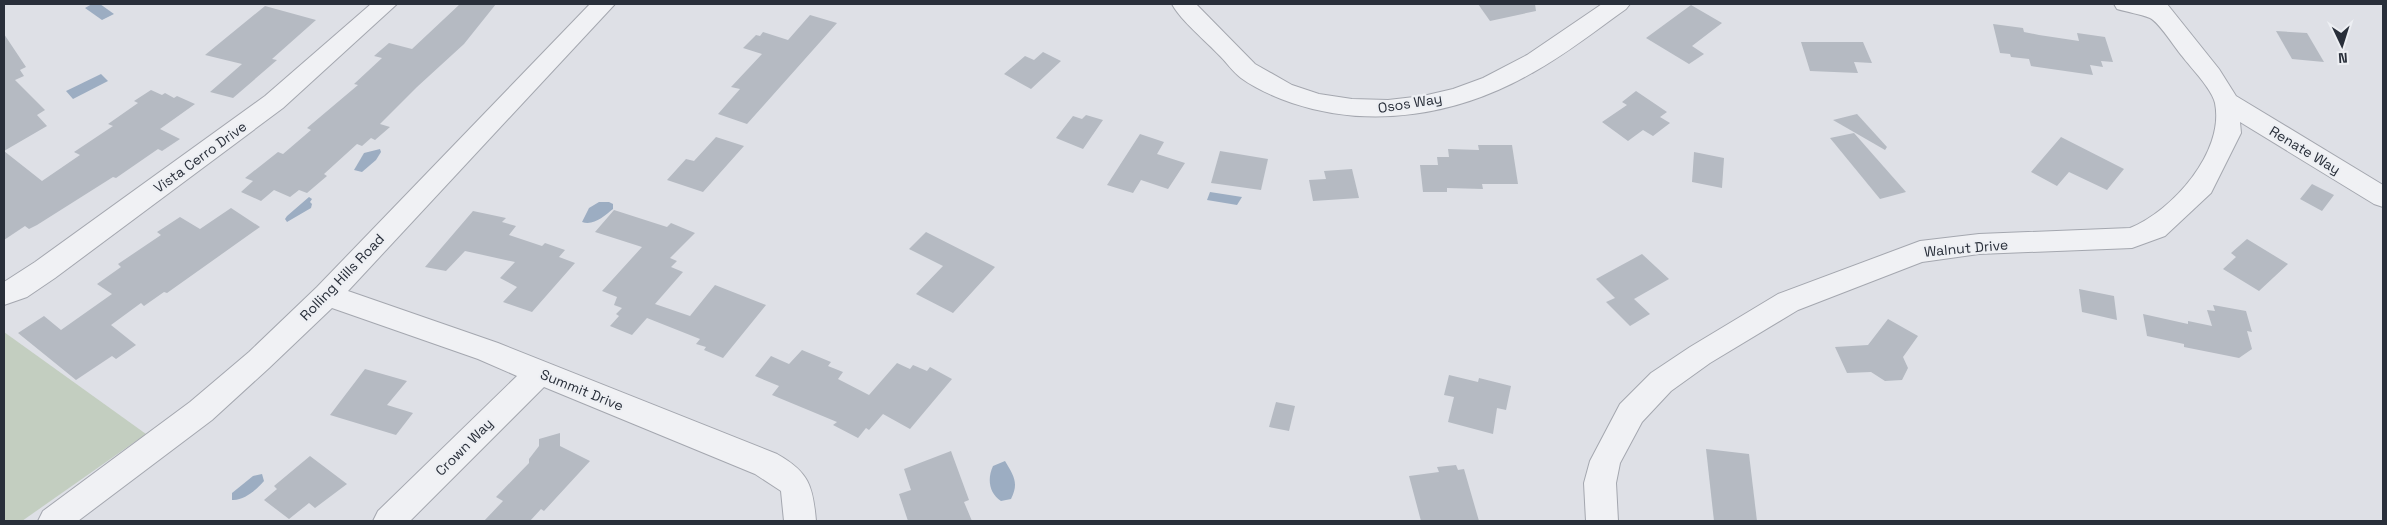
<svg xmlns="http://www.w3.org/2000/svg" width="2387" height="525" font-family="'Space Grotesk',sans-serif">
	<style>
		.green { fill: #c3cec0 }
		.water { fill: #9cadc2 }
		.building { fill: #b5bac2 }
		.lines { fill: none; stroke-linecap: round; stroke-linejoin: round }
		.minor-casing { stroke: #a4a7af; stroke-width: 2 }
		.minor { fill: #f0f1f4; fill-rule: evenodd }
		.labels { text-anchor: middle; stroke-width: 4.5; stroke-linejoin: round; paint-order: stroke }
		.street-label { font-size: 14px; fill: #292f3a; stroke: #edeff3 }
	</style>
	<rect width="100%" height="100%" fill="#dee0e6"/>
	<path class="green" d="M4,332L146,434L22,521H4Z"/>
	<g class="water">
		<path d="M92,4H100L114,14L102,20L85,8Z"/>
		<path d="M101,74L108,81L73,99L66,91Z"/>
		<path d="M380,149L381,152L376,160L362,172L354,170L364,153Z"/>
		<path d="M1210,192L1242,197L1237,205L1207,200Z"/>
		<path d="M309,197L312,199L310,202L312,204L311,208L287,222L285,219L287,216Z"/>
		<path d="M599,202H609L613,204V209C604,216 594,226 582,222L589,208Z"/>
		<path d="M1005,461C1014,476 1019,483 1011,499L1001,501C989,493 987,479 993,466Z"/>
		<path d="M262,474L264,481C256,490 244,501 232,500V493L253,476Z"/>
	</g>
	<g class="building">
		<path d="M460,4H496L464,44L417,87L380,124L390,127L375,140L371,138L362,146L357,144L324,174L327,176L307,193L299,190L290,197L274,190L261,201L241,192L253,181L245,178L278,152L283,154L311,130L307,128L358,85L354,84L382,58L374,56L389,43L412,49Z"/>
		<path d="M1478,4H1535L1536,11L1490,21Z"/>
		<path d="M1691,5L1722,23L1692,46L1704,54L1689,64L1646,38Z"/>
		<path d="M265,6L316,20L272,59L277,60L233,98L210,92L242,64L205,55Z"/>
		<path d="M810,15L837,23L747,124L718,114L740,89L731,87L762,54L743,48L756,35L760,36L763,32L788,40Z"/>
		<path d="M1993,24L2023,28L2024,32L2039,35L2079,41L2077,33L2105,37L2113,62L2101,61L2103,67L2090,65L2093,75L2031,66L2029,59L2011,57L2010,54L2000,53Z"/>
		<path d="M2276,31L2307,33L2324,62L2292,59Z"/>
		<path d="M4,34L26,67L20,70L24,76L15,80L45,110L37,115L47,126L4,151Z"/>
		<path d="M1801,42H1863L1872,63L1854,62L1858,73L1810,71Z"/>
		<path d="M1043,52L1061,61L1031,89L1004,74L1025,56L1034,60Z"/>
		<path d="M151,90L162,95L165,93L174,98L177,96L195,104L160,129L180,139L162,151L158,149L116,178L113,177L37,225L29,229L25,226L4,240V151L42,181L80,155L74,152L113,126L108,124L138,103L134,101Z"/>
		<path d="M1636,91L1667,112L1660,117L1670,123L1653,136L1643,130L1628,141L1602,122L1627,105L1622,102Z"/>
		<path d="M1857,114L1887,147L1885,150L1833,120Z"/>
		<path d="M1086,115L1103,120L1083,149L1056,138L1073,116L1082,119Z"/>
		<path d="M1854,133L1906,192L1880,199L1830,138Z"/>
		<path d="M1140,134L1164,142L1157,154L1185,163L1168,189L1141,180L1133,193L1107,185Z"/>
		<path d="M716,137L744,146L703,192L667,180L686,159L694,161Z"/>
		<path d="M2061,137L2124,169L2107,190L2069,172L2057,186L2031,172Z"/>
		<path d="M1478,145H1512L1518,184H1482L1483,189L1447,188V192H1423L1420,165H1438L1437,157H1449L1448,149L1479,150Z"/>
		<path d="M1220,151L1268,159L1261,190L1211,183Z"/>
		<path d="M1694,152L1724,158L1722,188L1692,182Z"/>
		<path d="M1352,169L1359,198L1313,201L1309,180L1326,179L1324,171Z"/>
		<path d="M2312,184L2334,195L2322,211L2300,199Z"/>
		<path d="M231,208L260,227L167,293L164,292L144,306L141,303L111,325L136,345L116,359L112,356L76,380L18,333L44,316L61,330L112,294L97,284L121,267L118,264L161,235L157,232L180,217L200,229Z"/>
		<path d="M614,210L667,227L671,223L695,233L670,258L677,261L671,267L683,272L655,304L690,316L715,285L766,305L723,358L704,350L706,347L696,344L700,339L647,318L632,335L610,326L619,316L616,314L622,308L614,305L617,297L602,291L642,247L595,232Z"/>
		<path d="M473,211L506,218L502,222L516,226L509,235L542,246L545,243L565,250L559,257L575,263L532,312L503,302L517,287L500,278L515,262L465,251L446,271L425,267Z"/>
		<path d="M926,232L995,267L953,313L916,294L943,266L909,249Z"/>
		<path d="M2247,239L2288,264L2259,291L2223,269L2236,257L2231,253Z"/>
		<path d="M1642,254L1669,279L1634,299L1650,314L1630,326L1606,302L1615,298L1596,279Z"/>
		<path d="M2079,289L2114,296L2117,320L2082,312Z"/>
		<path d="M2213,305L2246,311L2252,332L2247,331L2252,349L2239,358L2184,347V344L2147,336L2143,314L2188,324V321L2212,326L2207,310L2215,311Z"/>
		<path d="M1888,319L1918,336L1903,357L1908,368L1902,380L1885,381L1871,372L1847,373L1835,347L1868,345Z"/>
		<path d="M802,350L831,362L828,366L843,372L838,379L869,395L897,363L910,369L913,365L927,371L930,367L952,379L910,429L883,414L869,430L866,428L858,438L833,425L837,422L772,395L779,386L755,376L771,356L789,364Z"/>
		<path d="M365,369L407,381L387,405L413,413L396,435L330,415Z"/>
		<path d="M1449,375L1478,382L1479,378L1511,386L1506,410L1497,408L1493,434L1448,422L1454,397L1444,395Z"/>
		<path d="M1276,402L1295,406L1289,431L1269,427Z"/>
		<path d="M560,433V446L590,461L544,511L541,509L530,521H484L503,501L496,497L529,463V459L539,446V439Z"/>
		<path d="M1706,449L1749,454L1757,521H1714Z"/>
		<path d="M951,451L969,500L964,502L972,521H908L899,494L911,490L904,469Z"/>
		<path d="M310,456L347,484L315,508L309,503L289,519L264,500L277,489L274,486Z"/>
		<path d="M1456,465L1458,470L1464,469L1479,521H1421L1409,476L1439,472L1437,467Z"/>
	</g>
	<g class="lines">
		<g class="minor-casing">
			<g id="minor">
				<path d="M371,4H397L283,108L55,278L27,297L4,305V282L35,262L265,96Z"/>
				<path d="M590,4H615L348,291L498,343L777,454C809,472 813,486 816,521H784L781,491L755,474L544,387L410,521H373L378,511L517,376L478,359L332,308L269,368L212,420L78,521H38L43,511L190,402L249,352L317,287Z"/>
				<path d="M1172,4H1196L1255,64L1292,85L1319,94L1352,99L1388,100L1423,96L1453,89L1483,78L1527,55L1602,4H1630L1626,9C1595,31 1565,55 1532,73C1459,115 1372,130 1292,103C1275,97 1256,89 1241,78C1233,72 1227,63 1220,56C1206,41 1181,21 1172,4Z"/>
				<path d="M2114,4H2167L2219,69L2236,96L2383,185V207L2374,204L2240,122L2241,133L2211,193L2165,236L2132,248L1979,254L1922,262L1798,310L1710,363L1671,391L1642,422L1620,463L1616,483L1618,521H1586L1584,483L1590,461L1620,404L1651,373L1690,347L1778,294L1920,241L1979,234L2130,228C2172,211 2225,152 2215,103C2212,89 2191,68 2182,56C2175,48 2159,22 2150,18C2140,14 2127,12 2117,9Z"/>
			</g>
		</g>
		<use href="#minor" class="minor"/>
	</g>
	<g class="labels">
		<g class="street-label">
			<text transform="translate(1410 103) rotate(-9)" y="5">Osos Way</text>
			<text transform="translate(2305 150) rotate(31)" y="5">Renate Way</text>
			<text transform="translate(200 157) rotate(-36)" y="5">Vista Cerro Drive</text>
			<text transform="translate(1966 248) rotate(-5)" y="5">Walnut Drive</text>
			<text transform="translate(342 277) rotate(-46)" y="5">Rolling Hills Road</text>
			<text transform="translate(582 390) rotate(22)" y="5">Summit Drive</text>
			<text transform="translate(464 447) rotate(-45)" y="5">Crown Way</text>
		</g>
	</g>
	<rect width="2387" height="525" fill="none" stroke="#292f3a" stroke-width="10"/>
	<g transform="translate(2342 45) rotate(176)" stroke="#edeff3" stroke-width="4" paint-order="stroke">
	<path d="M0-4L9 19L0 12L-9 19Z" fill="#292f3a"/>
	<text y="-8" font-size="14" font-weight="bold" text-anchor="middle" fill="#292f3a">N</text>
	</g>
</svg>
